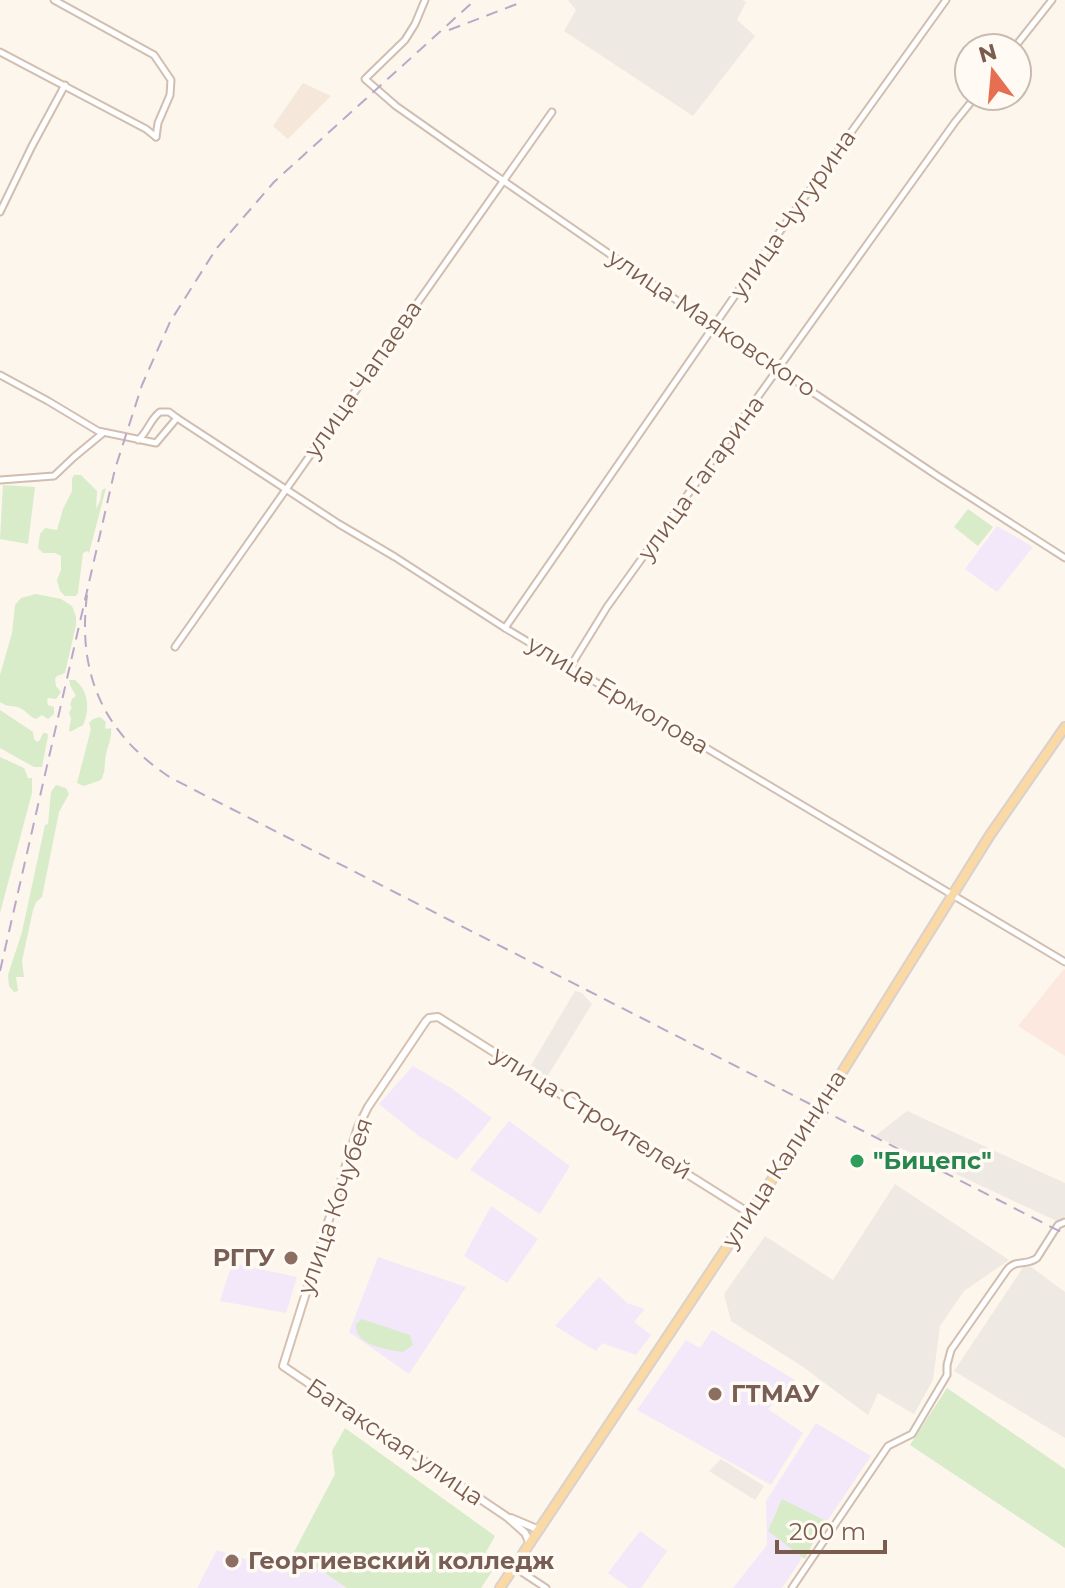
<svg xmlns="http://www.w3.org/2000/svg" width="1065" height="1588" font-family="Montserrat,sans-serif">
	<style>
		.residential { fill: #f5e8da }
		.commercial { fill: #fde8e0 }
		.industrial { fill: #efe9e4 }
		.education { fill: #f3e8fa }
		.green { fill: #d8ecc9 }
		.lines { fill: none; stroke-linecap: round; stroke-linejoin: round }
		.tertiary-casing { stroke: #d1beb0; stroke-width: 9 }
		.secondary-casing { stroke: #d6c0b0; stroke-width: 10 }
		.primary-casing { stroke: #dad1cd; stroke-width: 12 }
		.tertiary { stroke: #fff; stroke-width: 5 }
		.secondary { stroke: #fff; stroke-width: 6 }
		.primary { stroke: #fbd9a5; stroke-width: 8 }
		.rail { stroke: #b9a8c9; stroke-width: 2; stroke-dasharray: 12 8; stroke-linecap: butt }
		.leisure-dot { fill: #2e9e5b; stroke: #fffaf3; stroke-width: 3 }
		.education-dot { fill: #8d6e63; stroke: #fffaf3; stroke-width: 3 }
		.labels { text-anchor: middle; stroke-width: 7; stroke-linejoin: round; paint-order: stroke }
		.street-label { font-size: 24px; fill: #7a5c4d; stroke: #fffaf3 }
		.leisure-label { font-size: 24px; font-weight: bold; fill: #27864d; stroke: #fffaf3; text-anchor: start }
		.education-label { font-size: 24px; font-weight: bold; fill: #785e54; stroke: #fffaf3; text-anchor: start }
	</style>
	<rect width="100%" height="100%" fill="#fdf6ec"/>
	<path class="residential" d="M303,83L331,96L288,139L273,126Z"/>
	<path class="commercial" d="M1064,969L1065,970V1056L1018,1026Z"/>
	<g class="industrial">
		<path d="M568,0H743L746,2L737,20L755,36L693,116L564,31L576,10Z"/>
		<path d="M575,991L582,993L592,1004L547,1077L530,1067Z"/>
		<path d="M907,1111L1065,1183V1216L1061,1223L875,1136Z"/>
		<path d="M895,1184L1009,1260L964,1291L940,1326L933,1380L914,1414L878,1393L868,1415L803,1367L731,1321L724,1294L765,1236L833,1280Z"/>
		<path d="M1026,1263L1065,1292V1438L954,1371Z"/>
		<path d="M721,1459L764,1486L755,1500L709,1471Z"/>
	</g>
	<g class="education">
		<path d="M997,526L1033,547L997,592L965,569Z"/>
		<path d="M413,1066L451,1088L492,1118L457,1160L419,1136L379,1104Z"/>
		<path d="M509,1121L570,1166L540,1214L470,1170Z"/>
		<path d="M491,1206L538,1239L507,1283L464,1256Z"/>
		<path d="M378,1257L466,1287L409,1374L349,1332Z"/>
		<path d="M232,1263L297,1277L286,1313L220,1301Z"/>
		<path d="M599,1277L627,1303L645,1309L634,1322L651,1335L636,1355L602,1343L596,1351L555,1326Z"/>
		<path d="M712,1330L795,1380L768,1409L803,1433L771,1485L637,1410L686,1340L700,1348Z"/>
		<path d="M816,1423L871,1456L782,1588H733L767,1545L766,1501Z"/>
		<path d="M640,1531L667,1551L641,1588H629L608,1573Z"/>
		<path d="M217,1550L283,1571L294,1552L347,1588H197Z"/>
	</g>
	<g class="green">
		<path d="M74,475H81L97,491L96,509L100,501L102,490L106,488L89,553L87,551L83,553L78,593L76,596H65L60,591L57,580L61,570V556L55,553H43L38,548L40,534L45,528L57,530L63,509L72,491V479Z"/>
		<path d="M3,485L35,487L28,544L0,539Z"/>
		<path d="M968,509L993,527L978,546L954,527Z"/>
		<path d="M36,594L61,599L72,606L76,617V625L65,673L57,676L55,679L56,686L61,692L56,699L48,698L47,701L48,705L54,707V714L48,719L42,715L36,719C30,717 27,712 22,709C13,704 10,709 0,702V675L12,633L15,605L21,598Z"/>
		<path d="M69,680H75C89,691 90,710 83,725L70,732L69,730L71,719L69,712L72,708L70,705L72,699L76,696L70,685Z"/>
		<path d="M0,710L33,732L34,739L37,742L40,740L43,733H47L48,736L42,767H34L0,748Z"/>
		<path d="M100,717L106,722L105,727L106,729L111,728C112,738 108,745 106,754C104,764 106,771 101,780L84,786L77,783L91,729L89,723L93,719Z"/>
		<path d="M0,757L24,768L28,778H32V793L0,913Z"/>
		<path d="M56,785L66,788L69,794L59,812L42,897L36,902L33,910L22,961L24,977H16L18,991L14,992L9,986L8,975L22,932L45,825L48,824L51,792Z"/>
		<path d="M362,1319L410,1335L413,1345L403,1352C387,1350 354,1345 356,1324Z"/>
		<path d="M947,1388L1065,1469V1548L910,1445Z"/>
		<path d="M345,1428L495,1536L486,1552L499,1561L481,1588H347L294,1552L335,1474L332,1451Z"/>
		<path d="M782,1499L824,1520L805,1559L768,1531Z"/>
	</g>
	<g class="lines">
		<g class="tertiary-casing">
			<g id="tertiary">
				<path d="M54,0L154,55L171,80L170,95L158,123L156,137"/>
				<path d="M425,0L415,24L405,40L365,79L396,106L450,144L714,326L939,477L1065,558"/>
				<path d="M1014,48L1052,0"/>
				<path d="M0,52L146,129L156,137"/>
				<path d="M0,212L32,146L65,85"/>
				<path d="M0,375L48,401L98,431L156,443L177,418L169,412H160C150,419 148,432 138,440"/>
				<path d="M177,418L339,524L395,557L505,628L1065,962"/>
				<path d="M0,480L54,476L74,457L103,433"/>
				<path d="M505,628L763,255L946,0"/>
				<path d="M175,647L552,112"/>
				<path d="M570,667L607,607L955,122L976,96"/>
				<path d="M514,1567L546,1588"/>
				<path d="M792,1588L888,1446L912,1434L947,1375V1365L951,1350L1007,1270C1015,1259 1027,1266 1037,1258L1058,1225L1065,1222"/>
			</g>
		</g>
		<g class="secondary-casing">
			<g id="secondary">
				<path d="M511,1518L537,1529L541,1528"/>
				<path d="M530,1544L525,1533L507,1517L283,1366L358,1127L368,1107L426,1021L429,1018L438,1017L749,1213"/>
			</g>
		</g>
		<g class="primary-casing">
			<path id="primary" d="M500,1588L819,1109L990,835L1065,727"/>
		</g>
		<use href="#tertiary" class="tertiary"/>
		<use href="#secondary" class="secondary"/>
		<use href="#primary" class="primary"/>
		<g class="rail">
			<path d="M449,30L517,4"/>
			<path d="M87,595C77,675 104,734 171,778L1065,1234"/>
			<path d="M0,971L115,469L142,385L170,322L216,249L274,182L475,0"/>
		</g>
	</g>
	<circle class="leisure-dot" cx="857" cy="1161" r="8"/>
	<g class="education-dot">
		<circle cx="291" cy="1258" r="8"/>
		<circle cx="715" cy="1394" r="8"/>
		<circle cx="232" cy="1561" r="8"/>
	</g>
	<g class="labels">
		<g class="street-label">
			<text transform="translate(793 214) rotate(-55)" y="8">улица Чугурина</text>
			<text transform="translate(712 323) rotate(34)" y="8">улица Маяковского</text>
			<text transform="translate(363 379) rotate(-55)" y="8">улица Чапаева</text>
			<text transform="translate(701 478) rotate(-54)" y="8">улица Гагарина</text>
			<text transform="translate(618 695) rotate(31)" y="8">улица Ермолова</text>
			<text transform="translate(592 1113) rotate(32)" y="8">улица Строителей</text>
			<text transform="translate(784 1159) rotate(-57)" y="8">улица Калинина</text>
			<text transform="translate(335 1206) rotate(-71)" y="8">улица Кочубея</text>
			<text transform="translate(395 1442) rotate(34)" y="8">Батакская улица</text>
		</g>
		<g class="leisure-label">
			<text x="873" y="1169">"Бицепс"</text>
		</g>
		<g class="education-label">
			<text x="275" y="1266" text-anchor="end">РГГУ</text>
			<text x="731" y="1402">ГТМАУ</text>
			<text x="248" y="1569">Георгиевский колледж</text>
		</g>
	</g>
	<g transform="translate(993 72) rotate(344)"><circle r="38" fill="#fffaf3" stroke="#cabbb1" stroke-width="2"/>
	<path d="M0-6L14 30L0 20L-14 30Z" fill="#e76f51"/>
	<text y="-12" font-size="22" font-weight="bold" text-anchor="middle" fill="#7a5c4d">N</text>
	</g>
	<path d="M777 1540v12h108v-12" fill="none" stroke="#7a5c4d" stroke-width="4"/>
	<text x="789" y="1540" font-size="24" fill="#7a5c4d" stroke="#fffaf3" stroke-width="6" paint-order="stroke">200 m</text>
</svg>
